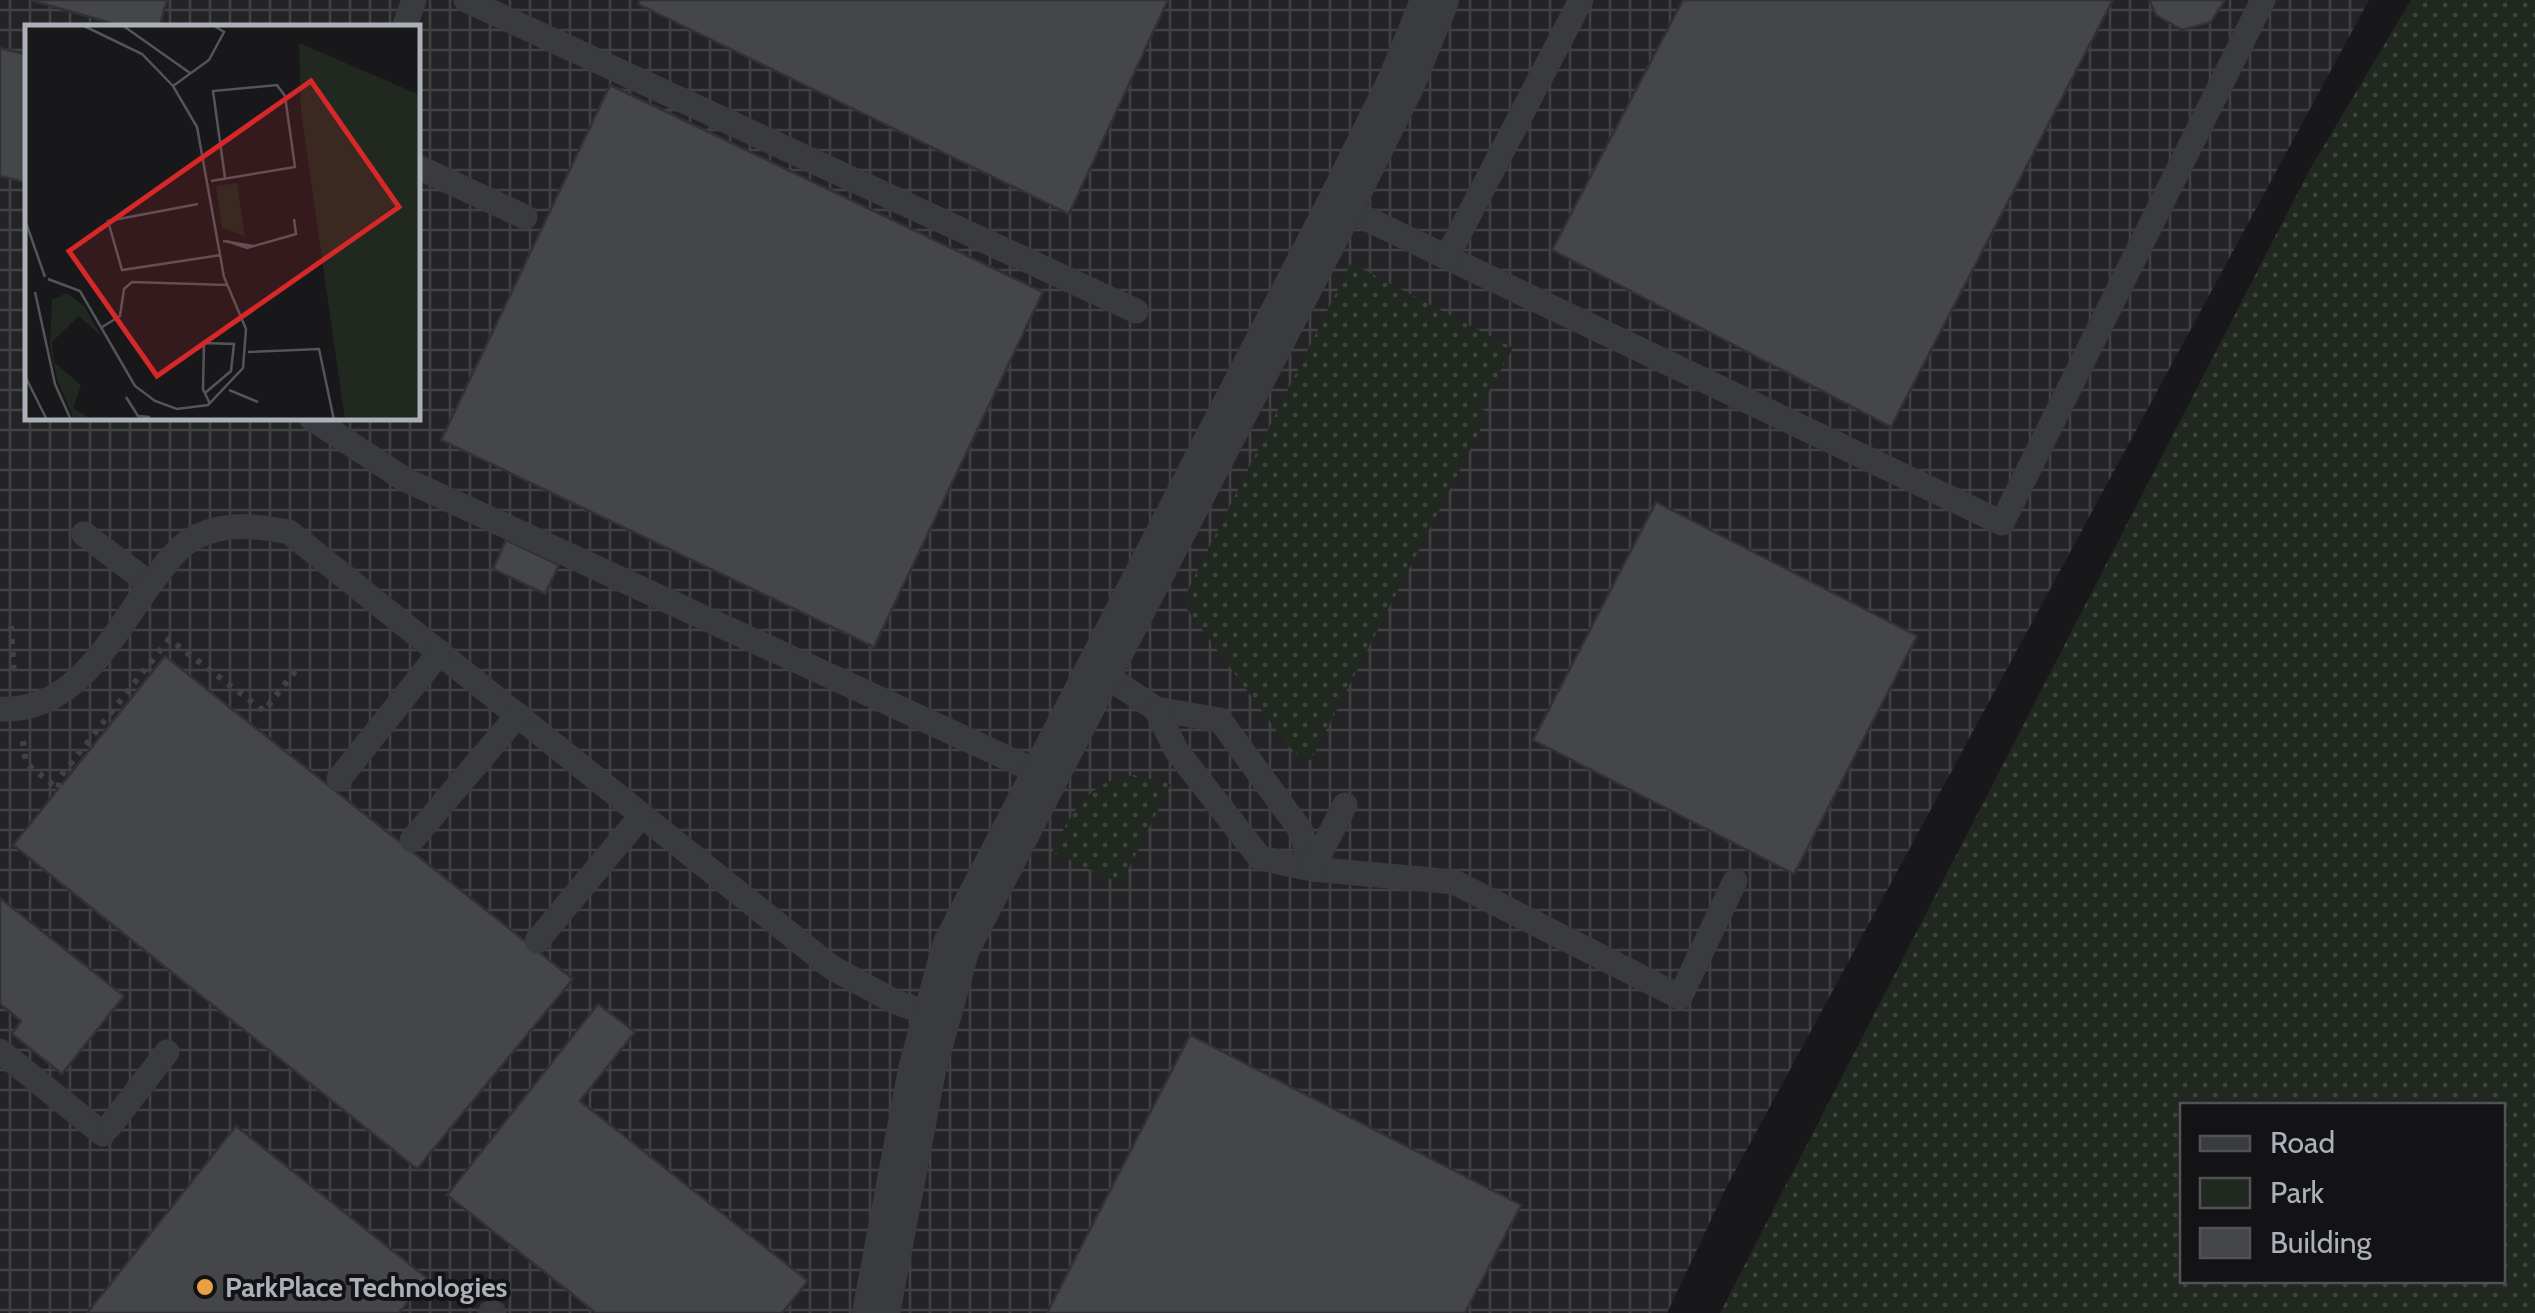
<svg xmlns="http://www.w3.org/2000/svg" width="2535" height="1313" font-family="Cabin,sans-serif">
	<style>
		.industrial { fill: url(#industrial-grid); fill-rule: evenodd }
		.green { fill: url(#green-dots); fill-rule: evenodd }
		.building { fill: #45464a; stroke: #323236; stroke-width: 2.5 }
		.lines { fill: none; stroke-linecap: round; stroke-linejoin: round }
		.path { stroke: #3f4246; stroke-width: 6; stroke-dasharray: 5 8; stroke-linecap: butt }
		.service { stroke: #393b3f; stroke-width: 25 }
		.minor { stroke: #393b3f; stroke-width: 48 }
		.poi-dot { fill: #e7a143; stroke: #131315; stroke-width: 4 }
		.labels { text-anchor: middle; stroke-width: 8; stroke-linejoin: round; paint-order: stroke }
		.poi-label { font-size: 28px; font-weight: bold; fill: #abb0b9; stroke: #131315; text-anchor: start }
		.inset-road { fill: none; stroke: #53555a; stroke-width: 2.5 }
		.view { fill: #d62828; fill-opacity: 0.15; stroke: #d62828; stroke-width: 5 }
		.inset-edge { fill: none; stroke: #abb0b9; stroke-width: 5 }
	</style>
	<defs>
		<pattern id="industrial-grid" width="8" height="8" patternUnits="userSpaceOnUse" patternTransform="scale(2.5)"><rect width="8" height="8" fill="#242427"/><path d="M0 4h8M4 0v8" fill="none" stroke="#414144"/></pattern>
		<pattern id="green-dots" width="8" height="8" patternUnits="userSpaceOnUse" patternTransform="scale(2.5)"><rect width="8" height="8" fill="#202820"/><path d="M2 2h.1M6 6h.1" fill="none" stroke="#3e453e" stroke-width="1.8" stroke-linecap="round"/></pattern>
	</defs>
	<rect width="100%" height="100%" fill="#18181a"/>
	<path class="industrial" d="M0,0H2369L1728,1184L1667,1313H0ZM28,28H418V418H28Z"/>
	<g class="green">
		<path d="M2411,0H2535V1313H1720L2310,169ZM2182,1106H2502V1280H2182Z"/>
		<path d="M1351,263L1513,348L1480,408L1489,413L1311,760L1298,756L1285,742L1187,609V592Z"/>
		<path d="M1134,775L1171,784L1121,884L1052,852C1071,813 1087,781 1134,775Z"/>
	</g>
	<g class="building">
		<path d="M30,0H167L159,28H129Z"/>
		<path d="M640,0H1168L1069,214L638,4Z"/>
		<path d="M1683,0H2113L1891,427L1552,250Z"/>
		<path d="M2225,0L2211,22L2182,30L2156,15L2149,0Z"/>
		<path d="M0,48L28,55V183L0,176Z"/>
		<path d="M610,85L1043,292L874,647L441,440Z"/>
		<path d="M1656,502L1917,636L1794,874L1533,740Z"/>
		<path d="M506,540L559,565L545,594L493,569Z"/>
		<path d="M165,656L573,979L417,1169L13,845Z"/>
		<path d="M0,898L124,996L62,1074L12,1034L21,1021L0,1004Z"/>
		<path d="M598,1004L635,1032L580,1101L808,1281L782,1313H596L447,1195Z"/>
		<path d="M1190,1035L1521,1205L1465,1313H1047Z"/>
		<path d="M236,1126L427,1278L399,1313H87Z"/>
	</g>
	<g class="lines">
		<g class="path">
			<path d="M11,626L14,674"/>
			<path d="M23,741L26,763L58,789L61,776L169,639L264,711L300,665"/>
		</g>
		<g class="service">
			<path d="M466,0L1136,311"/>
			<path d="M404,28L414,0"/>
			<path d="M418,167L525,217"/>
			<path d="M1340,206L2002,523L2263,0"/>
			<path d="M1447,257L1581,0"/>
			<path d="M311,418L404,479L1044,775"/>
			<path d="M84,534L150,584"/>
			<path d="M1097,670L1156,709L1220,720L1301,831L1312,869"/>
			<path d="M0,709C78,713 113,633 155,578C166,563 181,543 198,536C228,522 258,526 289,532L831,967L895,1002L936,1016"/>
			<path d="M1156,709L1176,750L1260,858L1312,869L1454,882L1680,997L1735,881"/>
			<path d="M339,779L440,652"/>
			<path d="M412,840L518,715"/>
			<path d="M1312,869L1345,805"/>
			<path d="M537,941L642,815"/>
			<path d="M0,1051L103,1134"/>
			<path d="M109,1127L167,1052"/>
			<path d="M490,1313H494"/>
		</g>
		<path class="minor" d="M876,1313L922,1070L956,947L1340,206L1401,83L1435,0"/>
	</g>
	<circle class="poi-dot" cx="205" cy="1287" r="10"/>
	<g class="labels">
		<g class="poi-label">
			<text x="225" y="1297">ParkPlace Technologies</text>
		</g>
	</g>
	<g transform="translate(25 25)">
		<rect width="395" height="395" fill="#18181a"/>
		<path d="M274,18L395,70V395H320L276,87ZM212,158L220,211H219L197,203L191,161ZM42,268L59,281L76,311L54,291L27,317L29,337L56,360L48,383L67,395H49L32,354L25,321L27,275Z" fill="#202820"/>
		<path class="inset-road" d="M97,0L165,48M148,61L184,35L199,7L188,0M186,156L270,142L260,71L252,60L188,66L200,153M173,179L83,196L97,245L196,230M0,195L20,252M198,216L228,221M202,216L222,223L271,209L269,194M23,254L55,266L110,361L130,376L152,384L183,380L218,343L221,304L199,252L172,102L148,61L117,29L57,0M10,267L30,359L46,395M77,302L95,291L99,264L107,257L202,260M223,327L294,324L309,395M0,351L22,395M204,365L233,377M180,368L206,346L209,319L179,318L178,364L185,379M101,372L113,391L125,392"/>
		<path class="view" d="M286,56L374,182L132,351L44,226Z"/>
		<rect width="395" height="395" class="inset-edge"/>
	</g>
	<rect x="2180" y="1103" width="325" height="180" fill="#131315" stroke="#505257" stroke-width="2.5"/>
	<rect x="2200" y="1136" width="50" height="15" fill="#393b3f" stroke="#505257" stroke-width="2.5"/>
	<text x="2270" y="1153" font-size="30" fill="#abb0b9">Road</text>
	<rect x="2200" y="1178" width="50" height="30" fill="#202820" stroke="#505257" stroke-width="2.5"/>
	<text x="2270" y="1203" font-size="30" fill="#abb0b9">Park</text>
	<rect x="2200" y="1228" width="50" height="30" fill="#45464a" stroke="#505257" stroke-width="2.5"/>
	<text x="2270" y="1253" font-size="30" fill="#abb0b9">Building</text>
</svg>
